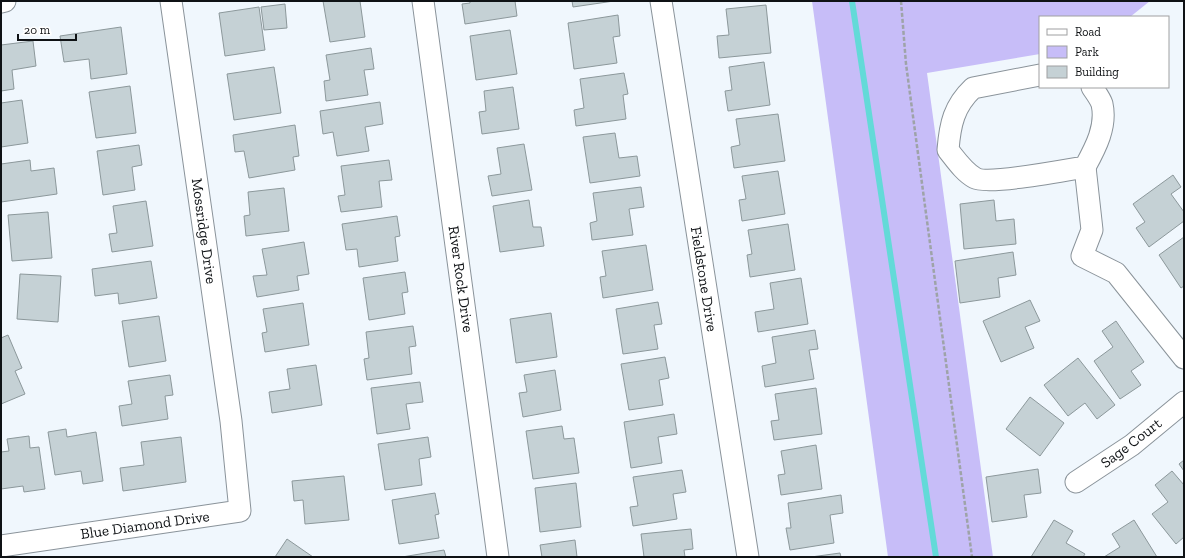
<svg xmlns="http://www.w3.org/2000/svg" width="1185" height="558" font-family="'Zilla Slab',serif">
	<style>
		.green { fill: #c7bdf8 }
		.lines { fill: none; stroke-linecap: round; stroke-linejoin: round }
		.stream { stroke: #63dad8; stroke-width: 6 }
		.building { fill: #c5d1d5; stroke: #8c989b }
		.minor-casing { stroke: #8a939a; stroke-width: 23 }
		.path { stroke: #9ea3a8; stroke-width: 2.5; stroke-dasharray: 4 2; stroke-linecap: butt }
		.minor { stroke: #fff; stroke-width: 21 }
		.labels { text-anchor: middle; stroke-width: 3; stroke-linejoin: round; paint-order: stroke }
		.street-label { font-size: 15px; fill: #0f1215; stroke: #fff }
	</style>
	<rect width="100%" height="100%" fill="#f0f7fd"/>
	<path class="green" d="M812,1H1150L1130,17H1040V54L927,73L993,557H888Z"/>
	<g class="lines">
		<path class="stream" d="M852,1L936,557"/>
	</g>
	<g class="building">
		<path d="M323,1H360L365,37L330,42Z"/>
		<path d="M470,1H515L517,16L465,24L462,4L470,3Z"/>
		<path d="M572,1H614L573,7Z"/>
		<path d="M285,4L287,28L264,30L261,7Z"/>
		<path d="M766,5L771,53L719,58L717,36L729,35L726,9Z"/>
		<path d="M259,7L265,50L225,56L219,13Z"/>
		<path d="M618,15L620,36L613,37L617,63L574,69L568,23Z"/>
		<path d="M121,27L127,74L91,79L89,59L64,62L60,36Z"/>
		<path d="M510,30L517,74L476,80L470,36Z"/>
		<path d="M33,41L36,66L12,70L14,89L1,91V45Z"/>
		<path d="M371,48L374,69L364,70L368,95L326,101L324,81L330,80L326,55Z"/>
		<path d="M764,62L770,105L728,111L725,91L732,90L729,67Z"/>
		<path d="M274,67L281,113L234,120L227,74Z"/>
		<path d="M624,73L628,94L623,95L626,119L576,126L574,110L584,108L580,79Z"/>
		<path d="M130,86L136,133L96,138L89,92Z"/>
		<path d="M513,87L519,129L482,134L479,112L486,111L484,91Z"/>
		<path d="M22,100L28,143L1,147V103Z"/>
		<path d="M380,102L383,124L365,127L369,151L337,156L333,132L323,134L320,111Z"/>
		<path d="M778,114L785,161L734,168L731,147L740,145L736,119Z"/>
		<path d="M295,125L299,156L293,157L295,170L249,178L244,151L235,152L233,135Z"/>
		<path d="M615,133L619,158L637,156L640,176L590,183L583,137Z"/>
		<path d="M524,144L532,190L492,196L488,176L501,174L497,148Z"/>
		<path d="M139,145L142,165L132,167L135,190L103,195L97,151Z"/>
		<path d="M30,160L31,171L54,168L57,194L1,202V164Z"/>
		<path d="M389,160L392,180L379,181L382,207L341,212L338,196L345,195L341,166Z"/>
		<path d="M778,171L785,214L742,221L739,200L746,199L742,176Z"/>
		<path d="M1173,175L1181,187L1171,194L1184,212V221L1149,247L1136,228L1145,222L1133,204Z"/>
		<path d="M641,187L644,207L629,209L633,235L592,240L590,223L597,221L593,193Z"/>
		<path d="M284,188L289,231L246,236L244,216L250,215L248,192Z"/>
		<path d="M529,200L533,227H541L544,246L500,252L493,206Z"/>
		<path d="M994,200L996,221L1014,219L1016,244L964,249L960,204Z"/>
		<path d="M146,201L153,246L112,252L109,234L117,233L113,206Z"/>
		<path d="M48,212L52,258L12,261L8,215Z"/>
		<path d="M397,216L400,236L395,237L398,261L359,267L357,249L346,250L342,224Z"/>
		<path d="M788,224L795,270L750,277L747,255L752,254L748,230Z"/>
		<path d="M1184,237V286L1181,288L1159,255Z"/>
		<path d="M304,242L309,274L297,276L299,290L257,297L253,276L267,275L262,249Z"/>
		<path d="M646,245L653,290L603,298L600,277L606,276L602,251Z"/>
		<path d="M1013,252L1016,275L998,278L1000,297L960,303L955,261Z"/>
		<path d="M151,261L157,298L119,304L118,293L95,296L92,269Z"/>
		<path d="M405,272L408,292L402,293L405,314L369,320L363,278Z"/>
		<path d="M20,274L61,276L58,322L17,319Z"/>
		<path d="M801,278L808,324L758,332L755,312L774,309L770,283Z"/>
		<path d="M1030,300L1040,321L1025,327L1034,348L1001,362L983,321Z"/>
		<path d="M658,302L662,324L654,325L658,349L623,354L616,309Z"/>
		<path d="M303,303L309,345L265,352L262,333L267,332L263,309Z"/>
		<path d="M551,313L557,357L516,363L510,319Z"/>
		<path d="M159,316L166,361L129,367L122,321Z"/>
		<path d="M1116,321L1144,362L1131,371L1141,385L1120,399L1094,361L1113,347L1102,331Z"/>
		<path d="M413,326L416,346L409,347L412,374L367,380L364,359L369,358L366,332Z"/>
		<path d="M815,330L818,349L809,350L814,379L765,387L762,366L776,363L772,337Z"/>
		<path d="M8,335L22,368L15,371L25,394L1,404V338Z"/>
		<path d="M665,357L669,378L659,380L663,405L629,410L621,364Z"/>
		<path d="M1078,358L1115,405L1097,419L1085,403L1068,416L1044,385Z"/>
		<path d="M316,365L322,405L272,413L269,392L290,389L287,369Z"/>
		<path d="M555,370L561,410L523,417L519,393L527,392L524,375Z"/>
		<path d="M170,375L173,395L165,396L168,419L122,426L119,406L132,404L128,381Z"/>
		<path d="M420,382L423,402L406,404L410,429L377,434L371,388Z"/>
		<path d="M816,388L822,434L774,440L771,421L779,420L775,394Z"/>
		<path d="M1030,397L1064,423L1040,456L1006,429Z"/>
		<path d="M674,414L677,434L658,437L662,463L631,468L624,422Z"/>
		<path d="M562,426L564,439L574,438L579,473L533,479L526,431Z"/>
		<path d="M66,429L67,437L96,432L103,481L83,484L81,471L55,475L48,432Z"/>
		<path d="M29,436L30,448L39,447L45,489L24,492L23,486L1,489V452L9,451L7,439Z"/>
		<path d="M181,437L186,482L123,491L120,468L144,465L141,442Z"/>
		<path d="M428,437L431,457L419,459L422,485L385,490L378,444Z"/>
		<path d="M816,445L822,489L781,495L778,475L785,474L781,451Z"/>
		<path d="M1184,460V471L1179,464Z"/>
		<path d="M1038,469L1041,493L1024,495L1027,517L992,522L986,477Z"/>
		<path d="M682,470L686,492L673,494L677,519L633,526L630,507L638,506L633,477Z"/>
		<path d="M1172,471L1184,485V537L1176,544L1152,514L1168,502L1155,485Z"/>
		<path d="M344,476L349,520L305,524L303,500L294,501L292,481Z"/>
		<path d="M576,483L581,527L540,532L535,488Z"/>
		<path d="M435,493L439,514L435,515L439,538L399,544L392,500Z"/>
		<path d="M841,495L843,513L830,515L834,543L790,550L786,528H791L788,503Z"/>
		<path d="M1054,520L1073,531L1066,543L1085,554L1083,557H1031Z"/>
		<path d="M1134,520L1157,557H1104L1120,547L1112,534Z"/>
		<path d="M691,529L693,549L684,550L685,557H644L641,534Z"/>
		<path d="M287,539L313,557H275Z"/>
		<path d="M575,540L577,557H542L540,545Z"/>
		<path d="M444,550L446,557H402Z"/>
		<path d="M840,553L841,557H811Z"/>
	</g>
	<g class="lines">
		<g class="minor-casing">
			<g id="minor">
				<path d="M423,1L498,557"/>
				<path d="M661,1L748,557"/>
				<path d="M1,2L5,1"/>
				<path d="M1040,75L973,88C954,106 950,124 948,150C956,160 964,172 975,178C988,185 1067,170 1085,167C1096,147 1107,126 1102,104C1100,98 1095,92 1092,87"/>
				<path d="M1085,167L1092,230L1082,256L1116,273L1184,358"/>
				<path d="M1076,482L1132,445L1184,402"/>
				<path d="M1,546L240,511L231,421L171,1"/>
			</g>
		</g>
		<path class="path" d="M901,1L906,64L972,557"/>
		<use href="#minor" class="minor"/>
	</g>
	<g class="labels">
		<g class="street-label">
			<text transform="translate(204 231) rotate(82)" y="5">Mossridge Drive</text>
			<text transform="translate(461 279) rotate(82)" y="5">River Rock Drive</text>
			<text transform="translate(704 279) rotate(81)" y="5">Fieldstone Drive</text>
			<text transform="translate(1131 443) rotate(-37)" y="5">Sage Court</text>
			<text transform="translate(145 525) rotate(-8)" y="5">Blue Diamond Drive</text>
		</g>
	</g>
	<rect width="1185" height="558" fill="none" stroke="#0f1215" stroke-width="4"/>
	<rect x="1039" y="16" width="130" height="72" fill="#ffffff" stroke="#9fa0a1"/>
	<rect x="1047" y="29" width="20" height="6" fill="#ffffff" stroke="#9fa0a1"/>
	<text x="1075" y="36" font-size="12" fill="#0f1215">Road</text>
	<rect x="1047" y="46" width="20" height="12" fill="#c7bdf8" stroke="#9fa0a1"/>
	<text x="1075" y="56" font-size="12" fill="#0f1215">Park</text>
	<rect x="1047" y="66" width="20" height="12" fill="#c5d1d5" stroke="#9fa0a1"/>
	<text x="1075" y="76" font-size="12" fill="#0f1215">Building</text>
	<path d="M18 34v6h58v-6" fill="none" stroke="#0f1215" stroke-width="2"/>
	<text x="24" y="34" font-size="12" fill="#0f1215" stroke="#ffffff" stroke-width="3" paint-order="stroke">20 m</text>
</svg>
